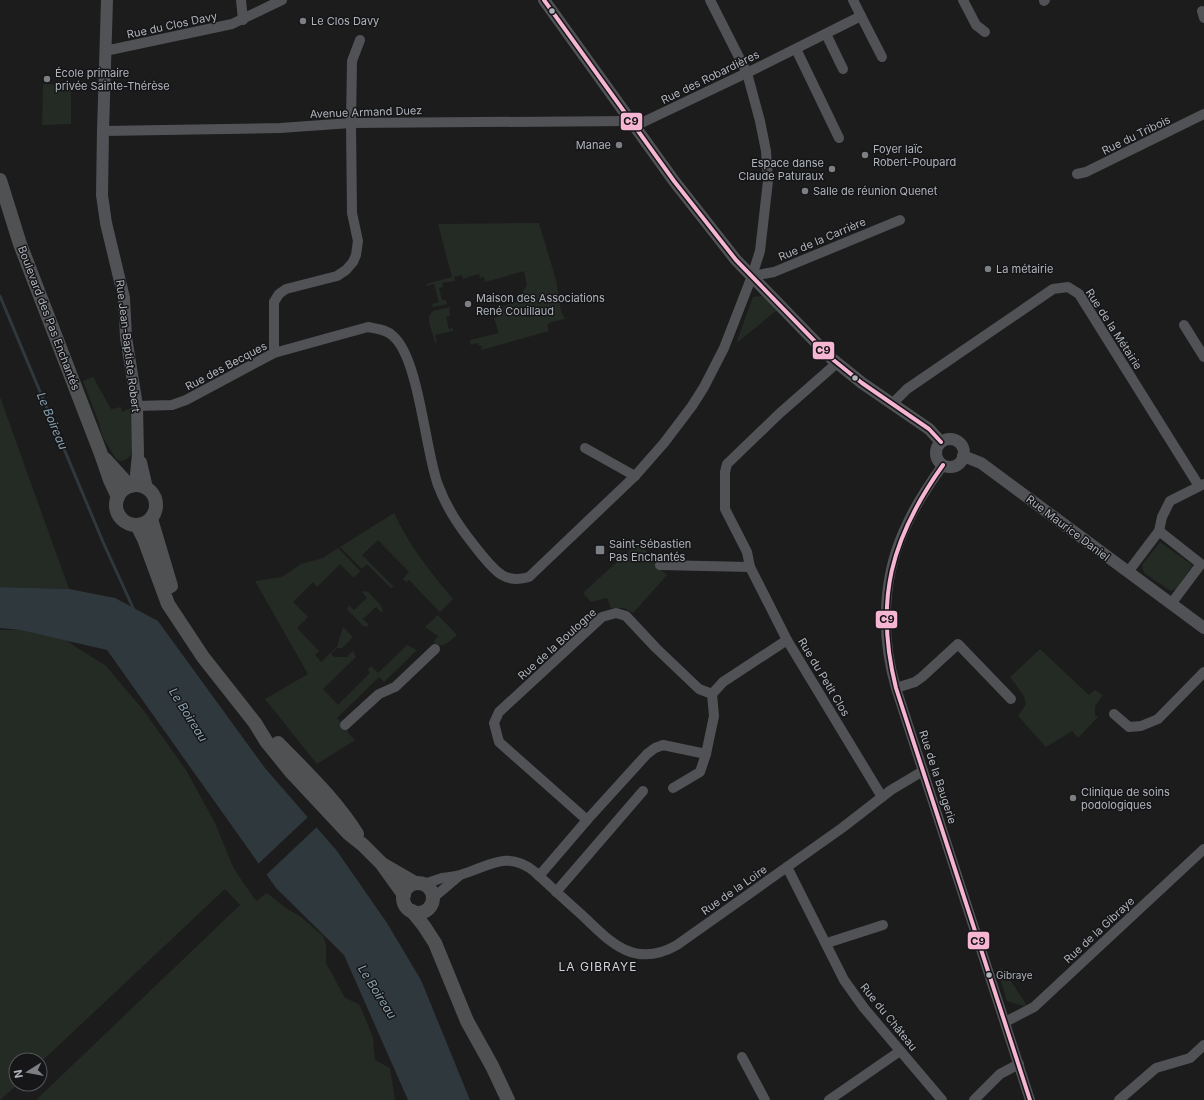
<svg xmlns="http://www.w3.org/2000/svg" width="1204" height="1100" font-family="Inter,sans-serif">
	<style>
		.green { fill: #242b24 }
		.water { fill: #2f383d }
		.pier { fill: #1c1c1c }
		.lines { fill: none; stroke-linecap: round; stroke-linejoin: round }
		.stream { stroke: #2f383d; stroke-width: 3 }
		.minor { stroke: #515255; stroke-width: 10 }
		.tertiary { stroke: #515255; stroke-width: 12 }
		.secondary { stroke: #4f5152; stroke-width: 14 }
		.bus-1-casing { stroke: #161618; stroke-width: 7 }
		.bus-1 { stroke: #f5b5d3; stroke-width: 4 }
		.bus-dot { fill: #afb4bb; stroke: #161618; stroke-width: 1.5 }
		.poi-dot { fill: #7c7f83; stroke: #161618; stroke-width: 1.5 }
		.labels { text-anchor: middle; stroke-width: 3; stroke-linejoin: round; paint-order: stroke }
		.bus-label { font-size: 10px; fill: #afb4bb; stroke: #161618; text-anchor: start }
		.poi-label { font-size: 11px; fill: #afb4bb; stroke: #161618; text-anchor: start }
		.street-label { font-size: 11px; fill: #afb4bb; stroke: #161618 }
		.water-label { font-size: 12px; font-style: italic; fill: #89a4b3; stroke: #161618 }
		.neighbourhood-label { font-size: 12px; letter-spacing: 1px; fill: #cfd2d8; stroke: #161618 }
		.line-badge { stroke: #161618; stroke-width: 1.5 }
		.pale-badge-label { font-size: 11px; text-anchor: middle; font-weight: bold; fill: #111 }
	</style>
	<rect width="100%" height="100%" fill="#1c1c1c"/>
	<g class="green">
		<path d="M43,84L71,85V124L42,125Z"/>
		<path d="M539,223L556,280L561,311L565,319L551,322L547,325L549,331L481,350L482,346H479L478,343L471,345L470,340L499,333L494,318L498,317L496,309L516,302L527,285L524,271L485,282L484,277L480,278L479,274L467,277V278L463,279L462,275L454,277L455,281L442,283L443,287L439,288L442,300H446L447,304L433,307L432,304L439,302L434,284L426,286V284L452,277L438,224Z"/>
		<path d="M763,296L777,310L738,342L737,341L753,297Z"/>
		<path d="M450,307L449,311L450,316L446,317L449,329L453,328V331L435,335L437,343L435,342L429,322V316L433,311Z"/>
		<path d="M93,377L111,409L121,407L122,412L131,408L133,453C128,458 123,464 116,459L102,436L99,423L83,381Z"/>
		<path d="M0,397L69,589L0,587Z"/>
		<path d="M394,513C409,545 430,572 453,599L440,612L409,580L406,582L403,579L409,572L378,540L362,555L394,587L391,588L367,564L362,569L340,547Z"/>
		<path d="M639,542L659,568L667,575L633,613L624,608H611L607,598L591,602L583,593Z"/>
		<path d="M1160,542L1191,564L1192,566L1176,589L1171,591L1144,573L1142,565Z"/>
		<path d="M338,548L360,571L354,578L340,564L317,587L313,582L293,602L308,617L297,628L319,651L315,655L321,662L337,647L343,627L353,637L342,648H337L331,654L334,657H348V655L353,651L356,657L323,689L338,705L370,673L368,670L371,666L378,673L407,645L417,650L384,682L379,677L337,718L348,730V733L355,740L317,764L265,699L308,674L255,581L282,577L301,564L323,558Z"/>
		<path d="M365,591L368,592L380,604L383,611L381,612L376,607L363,619L369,625L366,627L362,625L347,609L349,605L354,610L367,598L362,592Z"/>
		<path d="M438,615L457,635C450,641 442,650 433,642L438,636L425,627Z"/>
		<path d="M0,630H20L65,640L106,666L144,711L186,770L215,823L234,869L256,901L267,893L287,909L300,916L323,936L326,944V963L345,998L359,1004L373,1037L375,1060L390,1068L395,1100H36L240,905L225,889L40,1063V1060H16V1084H18L0,1100Z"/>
		<path d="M1040,649L1089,695L1095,690L1103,695L1095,706V715L1098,717L1078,738L1072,731L1046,747L1018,716L1026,704L1024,696L1010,677Z"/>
		<path d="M1002,968L1026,1004L1024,1006L1007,1001L998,971Z"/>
	</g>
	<path class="water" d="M0,587L69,589L115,598L158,621L265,768L337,851L387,923L421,980L470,1100H408L344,955L276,888L107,650L20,630L0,628Z"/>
	<path class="pier" d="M309,816L318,826L265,876L257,865Z"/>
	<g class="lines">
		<path class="stream" d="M0,296L103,542L134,610"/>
		<g class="minor">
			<path d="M241,0L243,20"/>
			<path d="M963,0L976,25L985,32"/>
			<path d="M1044,1L1045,0"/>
			<path d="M1202,11L1204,18"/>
			<path d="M861,16L882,57"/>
			<path d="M826,34L843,69"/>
			<path d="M796,49L839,138"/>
			<path d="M105,51L232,24L282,0"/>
			<path d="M635,126L757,68L861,16L853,0"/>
			<path d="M103,131L280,128L351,123L631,121"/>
			<path d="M1077,174L1086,172L1204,114"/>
			<path d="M752,276L774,272L900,220"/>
			<path d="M1184,325L1204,357"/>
			<path d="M274,353V302L279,294L286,289L337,276L346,270L353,262L356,255L358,241L352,213L351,123L352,61L360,40"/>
			<path d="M837,363L780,413L727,464L725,472V509L747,552L750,567L787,640L882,797"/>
			<path d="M892,404L907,389L1053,289L1068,287L1079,294L1199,486"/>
			<path d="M137,406L172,405L186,400L274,353L368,327C377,329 386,329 393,336C419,358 425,450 438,485C448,512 464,533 481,554C496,572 505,584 529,577L635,476L664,443L692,406L704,387L724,348L752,276L760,251L768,181L766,151L760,121L747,73L710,0"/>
			<path d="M585,448L635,476"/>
			<path d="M943,465C930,483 917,502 908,522C882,573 880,634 896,688L1030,1100"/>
			<path d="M1159,531L1201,564L1171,604"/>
			<path d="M660,565L750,567"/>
			<path d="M1128,572L1159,531L1162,517L1170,501L1204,484"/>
			<path d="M896,688L915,682L922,677L958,644L1011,699"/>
			<path d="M712,694L723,682L787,640"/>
			<path d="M1114,714L1129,727L1141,726L1158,719L1204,672"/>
			<path d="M345,725L379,694L395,687L435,649"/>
			<path d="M673,788L700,772L706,754L714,716L712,694"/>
			<path d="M587,820L499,742L494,723L499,712L602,617L616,613L626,616L656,648L699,689L712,694"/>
			<path d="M787,867L844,980L864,1008L942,1100"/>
			<path d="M539,876L587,820L647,754L655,748L663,745L706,754"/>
			<path d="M424,884C430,882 436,880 442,878C448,877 454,877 460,875C488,867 507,849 535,872C550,886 566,901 582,915C611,943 635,969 677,945L842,828L891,790L923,771"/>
			<path d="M556,892L643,791"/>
			<path d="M433,898L459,876"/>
			<path d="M827,943L883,925"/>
			<path d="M1005,1022L1034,1007L1204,849"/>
			<path d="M742,1057L765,1100"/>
			<path d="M829,1100L900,1051"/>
			<path d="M974,1100L1000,1074L1019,1064"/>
			<path d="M1119,1100L1156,1068L1190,1058L1204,1045"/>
		</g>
		<g class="tertiary">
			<path d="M107,0L103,131L102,195L106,223L124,298L126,337L137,406L138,454L135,485"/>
			<path d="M544,0L674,181L736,260L831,358L862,383L929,429L941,442"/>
			<circle cx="950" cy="453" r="14"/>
			<path d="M963,456L981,463L1204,628"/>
			<path d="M141,462L147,488"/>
		</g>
		<g class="secondary">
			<path d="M0,180L20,244L101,454L110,480L118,497"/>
			<path d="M105,459L124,480L131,486"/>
			<circle cx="136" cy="505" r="20"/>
			<path d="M151,519L171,586"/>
			<path d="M137,525L144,539L168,604L203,657L255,723L266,741L291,772L348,833L363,845L381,863L404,895"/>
			<path d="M278,743C306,772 336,800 357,834"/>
			<path d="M384,865L415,883"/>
			<circle cx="418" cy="898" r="15"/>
			<path d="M412,911L424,926L435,943L467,1021L492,1066L508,1100"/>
		</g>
		<g class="bus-1-casing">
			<g id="bus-1">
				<path d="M544,0L674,181L736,260L831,358L862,383L929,429L941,442"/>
				<path d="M943,465C891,538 874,600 896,688L1030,1100"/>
			</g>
		</g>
		<use href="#bus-1" class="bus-1"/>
	</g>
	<g class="bus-dot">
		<circle cx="552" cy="11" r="3.5"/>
		<circle cx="855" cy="378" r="3.5"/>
		<circle cx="989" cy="975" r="3.5"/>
	</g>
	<g class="poi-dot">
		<circle cx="303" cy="21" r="4"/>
		<circle cx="47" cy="79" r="4"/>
		<circle cx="619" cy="145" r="4"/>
		<circle cx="865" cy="155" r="4"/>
		<circle cx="832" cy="169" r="4"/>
		<circle cx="805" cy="191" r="4"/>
		<circle cx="988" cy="269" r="4"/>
		<circle cx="468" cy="304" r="4"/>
		<rect x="595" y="545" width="10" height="10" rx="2"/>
		<circle cx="1073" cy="798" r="4"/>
	</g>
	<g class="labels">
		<g class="bus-label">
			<text x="996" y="979">Gibraye</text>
		</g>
		<g class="poi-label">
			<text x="311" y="25">Le Clos Davy</text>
			<text x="55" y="77">École primaire<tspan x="55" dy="13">privée Sainte-Thérèse</tspan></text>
			<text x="611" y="149" text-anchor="end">Manae</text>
			<text x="873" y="153">Foyer laïc<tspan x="873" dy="13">Robert-Poupard</tspan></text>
			<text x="824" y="167" text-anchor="end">Espace danse<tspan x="824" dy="13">Claude Paturaux</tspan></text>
			<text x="813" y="195">Salle de réunion Quenet</text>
			<text x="996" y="273">La métairie</text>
			<text x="476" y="302">Maison des Associations<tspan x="476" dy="13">René Couillaud</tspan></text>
			<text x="609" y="548">Saint-Sébastien<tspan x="609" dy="13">Pas Enchantés</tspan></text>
			<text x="1081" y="796">Clinique de soins<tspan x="1081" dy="13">podologiques</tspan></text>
		</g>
		<g class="street-label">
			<text transform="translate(172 25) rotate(-12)" y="4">Rue du Clos Davy</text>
			<text transform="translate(710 77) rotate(-26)" y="4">Rue des Robardières</text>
			<text transform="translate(366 112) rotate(-2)" y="4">Avenue Armand Duez</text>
			<text transform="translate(1136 135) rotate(-26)" y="4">Rue du Tribois</text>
			<text transform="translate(822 239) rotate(-23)" y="4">Rue de la Carrière</text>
			<text transform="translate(49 318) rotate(69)" y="4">Boulevard des Pas Enchantés</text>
			<text transform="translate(1114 329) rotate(57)" y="4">Rue de la Métairie</text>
			<text transform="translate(128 346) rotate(83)" y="4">Rue Jean-Baptiste Robert</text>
			<text transform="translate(226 366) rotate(-28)" y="4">Rue des Becques</text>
			<text transform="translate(1068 528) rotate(37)" y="4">Rue Maurice Daniel</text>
			<text transform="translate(557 644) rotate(-42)" y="4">Rue de la Boulogne</text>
			<text transform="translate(824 677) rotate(59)" y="4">Rue du Petit Clos</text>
			<text transform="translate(938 777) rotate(72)" y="4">Rue de la Baugerie</text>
			<text transform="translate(734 890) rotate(-35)" y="4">Rue de la Loire</text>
			<text transform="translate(1099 930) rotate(-43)" y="4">Rue de la Gibraye</text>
			<text transform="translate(889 1017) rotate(51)" y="4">Rue du Château</text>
		</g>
		<g class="water-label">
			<text transform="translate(52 421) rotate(67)" y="4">Le Boireau</text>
			<text transform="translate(188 715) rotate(58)" y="4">Le Boireau</text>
			<text transform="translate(377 992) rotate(58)" y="4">Le Boireau</text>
		</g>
		<g class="neighbourhood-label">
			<text x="598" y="971">LA GIBRAYE</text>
		</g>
	</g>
	<g class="line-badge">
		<rect x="620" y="112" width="23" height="19" rx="4" fill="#f5b5d3"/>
		<rect x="812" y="341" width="23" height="19" rx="4" fill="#f5b5d3"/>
		<rect x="875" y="610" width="23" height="19" rx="4" fill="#f5b5d3"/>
		<rect x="967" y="931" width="23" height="19" rx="4" fill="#f5b5d3"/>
	</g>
	<g class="pale-badge-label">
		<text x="631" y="125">C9</text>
		<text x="823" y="354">C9</text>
		<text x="887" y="623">C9</text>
		<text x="978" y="945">C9</text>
	</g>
	<g transform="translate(28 1072) rotate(259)"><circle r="19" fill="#161618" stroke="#535559"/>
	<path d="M0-3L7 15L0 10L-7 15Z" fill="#7c7f83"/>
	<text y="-6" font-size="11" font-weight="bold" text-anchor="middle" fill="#afb4bb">N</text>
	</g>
</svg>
